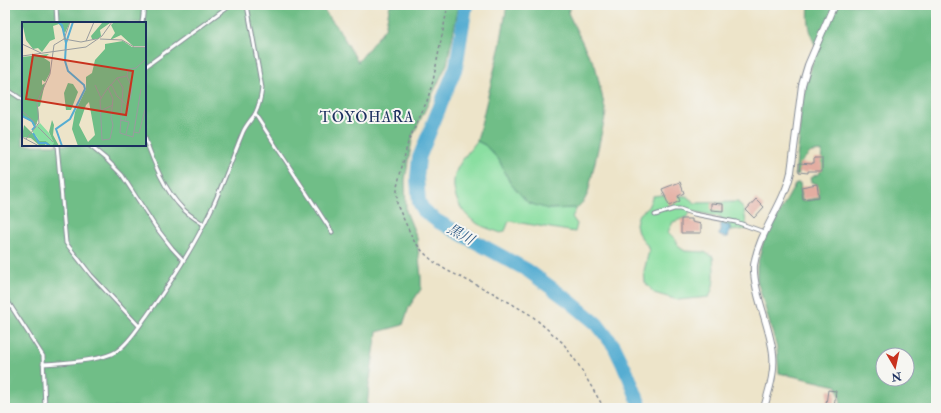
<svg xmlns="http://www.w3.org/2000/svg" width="941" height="413" font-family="'IM FELL Double Pica','Noto Serif JP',serif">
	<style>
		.green { fill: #8adfa1; stroke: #528780 }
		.forest { fill: #6fbe87; stroke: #457672; fill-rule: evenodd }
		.water { fill: #56add2; stroke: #386e98 }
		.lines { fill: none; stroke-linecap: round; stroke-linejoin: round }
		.river { stroke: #56add2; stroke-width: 14 }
		.building { fill: #e3ada1 }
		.lane-casing { stroke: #848a94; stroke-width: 5 }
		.street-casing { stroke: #848a94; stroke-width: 8 }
		.path { stroke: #848a94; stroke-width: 1.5; stroke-dasharray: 3 3; stroke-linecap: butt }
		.lane { stroke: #fff; stroke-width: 3 }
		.street { stroke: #fff; stroke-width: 6 }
		.labels { text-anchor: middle; stroke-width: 4; stroke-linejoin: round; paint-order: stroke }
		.water-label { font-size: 14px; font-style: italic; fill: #305b87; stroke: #f6f6f2 }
		.quarter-label { font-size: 15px; letter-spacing: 1px; fill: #1b2f5e; stroke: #f6f6f2 }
		.inset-river { fill: none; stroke: #56add2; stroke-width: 2 }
		.inset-road { fill: none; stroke: #999c9e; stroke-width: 1 }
		.view { fill: #c8321e; fill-opacity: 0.15; stroke: #c8321e; stroke-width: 2 }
		.inset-edge { fill: none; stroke: #1b2f5e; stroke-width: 2 }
	</style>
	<rect width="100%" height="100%" fill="#f6f6f2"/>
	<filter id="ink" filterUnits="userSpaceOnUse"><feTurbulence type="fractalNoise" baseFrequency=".025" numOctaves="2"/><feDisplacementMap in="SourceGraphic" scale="8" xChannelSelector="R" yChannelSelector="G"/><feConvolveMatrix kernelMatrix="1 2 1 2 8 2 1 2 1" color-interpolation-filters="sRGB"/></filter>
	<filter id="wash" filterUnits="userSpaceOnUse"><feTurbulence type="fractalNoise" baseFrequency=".012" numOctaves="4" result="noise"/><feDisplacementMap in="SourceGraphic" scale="16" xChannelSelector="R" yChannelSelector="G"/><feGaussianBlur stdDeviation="0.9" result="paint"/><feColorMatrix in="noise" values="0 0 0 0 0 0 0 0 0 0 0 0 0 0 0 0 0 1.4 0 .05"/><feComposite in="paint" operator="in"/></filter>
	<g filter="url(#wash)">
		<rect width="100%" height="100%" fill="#ede4c9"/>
		<g class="green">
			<path d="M477,141L485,145L499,160L510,183L548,209L577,208L572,217L577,224L575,232L509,221L505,231L501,233C493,230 485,228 478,224C459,213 448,189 457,169C462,159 470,150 477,141Z"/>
			<path d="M661,195L686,196L695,203L738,202L744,210L747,229L731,231L730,225L721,223V217L691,211L687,217L673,222L668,232L675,239L679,247L685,251L704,252L713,257C714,271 716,284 709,297L678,300L654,293L645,282L644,271L649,251L647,245L638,233L636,224L638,216L648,207L653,196Z"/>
		</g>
		<g class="forest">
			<path d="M5,5H321L323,9L338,28L358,62L385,28L390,5H459L447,64L413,135L405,180L406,211L417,238L421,277V289L409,307L403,325L377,332L369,385L367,408H5ZM23,23H145V145H23Z"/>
			<path d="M507,5H570L568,13L588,54L595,65L606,113L588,193L584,201L577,208L548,209L528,203L510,183L499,160L485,145L477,141L500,46Z"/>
			<path d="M809,5H936V408H840L841,403L837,386L779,373L777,348L757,280V266L763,243L796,183H800L802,201L819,198L817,184L811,182L810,178L820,173L822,151L811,152L802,161L798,175H795L799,141L801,107L808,76L817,49C810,35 807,21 809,5ZM883,355H907V379H883Z"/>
		</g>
		<path class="water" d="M721,224L730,226L728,237H723L719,235Z"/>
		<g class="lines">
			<path class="river" d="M466,5L456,67L419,158L417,178L419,202L424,211L437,221L527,270L568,300L597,324L614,346L629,377L641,408"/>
		</g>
		<g id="blocks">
			<g class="building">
				<path d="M814,158H822V171H808V173L799,172V163L812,164V163H814Z"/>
				<path d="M680,182L684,193L678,196L680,201L669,206L662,189Z"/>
				<path d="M817,184L819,197L803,199L801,187Z"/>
				<path d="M756,199L764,207L754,218L746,210Z"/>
				<path d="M711,203L723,204V211L711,210Z"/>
				<path d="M681,219H692V222L701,224V233H681Z"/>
				<path d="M828,390L836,391L834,408H827L828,404H826Z"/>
			</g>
		</g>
	</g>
	<g filter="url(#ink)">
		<use href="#blocks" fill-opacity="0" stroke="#848a94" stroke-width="1"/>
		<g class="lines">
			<g class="lane-casing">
				<g id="lane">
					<path d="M56,5L57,23"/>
					<path d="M142,23L144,5"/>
					<path d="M145,67L230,5"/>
					<path d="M5,88L23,100"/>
					<path d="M255,114L332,232"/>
					<path d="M145,138C154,163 164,190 183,209C189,215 196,219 203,224"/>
					<path d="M57,145L66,243L91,275L139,326"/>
					<path d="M89,145L106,159L122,175L155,226L172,248L183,260"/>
					<path d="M655,215L674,209H680L694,214L736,222L764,232"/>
					<path d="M5,297L43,356L45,408"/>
					<path d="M43,364C63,363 102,361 117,351C130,342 139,326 148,314C172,281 194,246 211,210C223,185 232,158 243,132C246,125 251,120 255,114C259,106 261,97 262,88L247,5"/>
				</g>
			</g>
			<g class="street-casing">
				<path id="street" d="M764,408C769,390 775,373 773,354C771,335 763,315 758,295C756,286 753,276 754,265C759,232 784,205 791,172L802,85L808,65L834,5"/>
			</g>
			<path class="path" d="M448,5L433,81L427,101L408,142L397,187V205L414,241L423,252L434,262L446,270L493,293L531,315L563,343L578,364L604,408"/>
			<use href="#lane" class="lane"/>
			<use href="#street" class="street"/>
		</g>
	</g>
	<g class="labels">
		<g class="water-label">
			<text transform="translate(461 234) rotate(29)" y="5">黒川</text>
		</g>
		<g class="quarter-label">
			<text x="367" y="122">TOYOHARA</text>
		</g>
	</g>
	<g transform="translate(22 22)">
		<rect width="124" height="124" fill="#ede4c9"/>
		<path d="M18,101L27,111L33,121L30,124L24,119H18L10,109Z" fill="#8adfa1"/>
		<path d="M0,0H48L43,11L37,2L31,4L33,17L28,19L20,30L16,26L11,27L4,18ZM92,0H124V24H111L99,13L88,18L93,11L89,3ZM80,1H88L78,8L79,14L76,17H70L69,14ZM101,19L110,25H124V124H56L50,107L53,90L64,67V55L70,51L73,38L83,27V22ZM67,80L73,113L66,120L57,103L64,83ZM27,32L22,36L28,40V51L23,60L20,58V63L23,61L18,84L16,85L17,95L13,105L10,100L0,94V35ZM46,61L51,62L56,70L49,88H44L42,71ZM30,98L32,103L31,113L37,124H26L23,121L24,124H18L9,116L0,115L2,103L18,119H24L30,124L32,121L27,110Z" fill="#6fbe87" fill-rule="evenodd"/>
		<path class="inset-river" d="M36,0L40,3L44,21M0,94L10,99L13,105L10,108M11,111L17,121H24L28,124M40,124L34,107L48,97L63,67L62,63L46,49L43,39L44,21L51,0"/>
		<path class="inset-road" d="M42,17L48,0M78,17L100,18L112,25H124M64,19L72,0M0,22L19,31M0,34L64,25L80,14L90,0M95,56L101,66L98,111L111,115L119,67M89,62L95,74L107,85L103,99M73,63L79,76M86,66L91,77L89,95L91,103L88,117L80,118L78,78L85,67L89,63L95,56L105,54M108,78L110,66L105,54L106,47L114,46L124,37M0,89L16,103M78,89L91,83M98,98L107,100L104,112M16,105L31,120M112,110L117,111L124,84M0,115L17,124M4,117L17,101L15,80L28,52L32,23L42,17L59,20L74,17"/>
		<path class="view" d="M11,33L111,49L104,93L4,77Z"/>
		<rect width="124" height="124" class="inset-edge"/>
	</g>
	<rect width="941" height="413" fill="none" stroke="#f6f6f2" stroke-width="20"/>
	<g transform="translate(895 367) rotate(171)"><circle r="19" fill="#f6f6f2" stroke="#9ea6b7"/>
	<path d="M0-3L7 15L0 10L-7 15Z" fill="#c8321e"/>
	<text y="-6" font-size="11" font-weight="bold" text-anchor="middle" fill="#1b2f5e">N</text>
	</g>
</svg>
